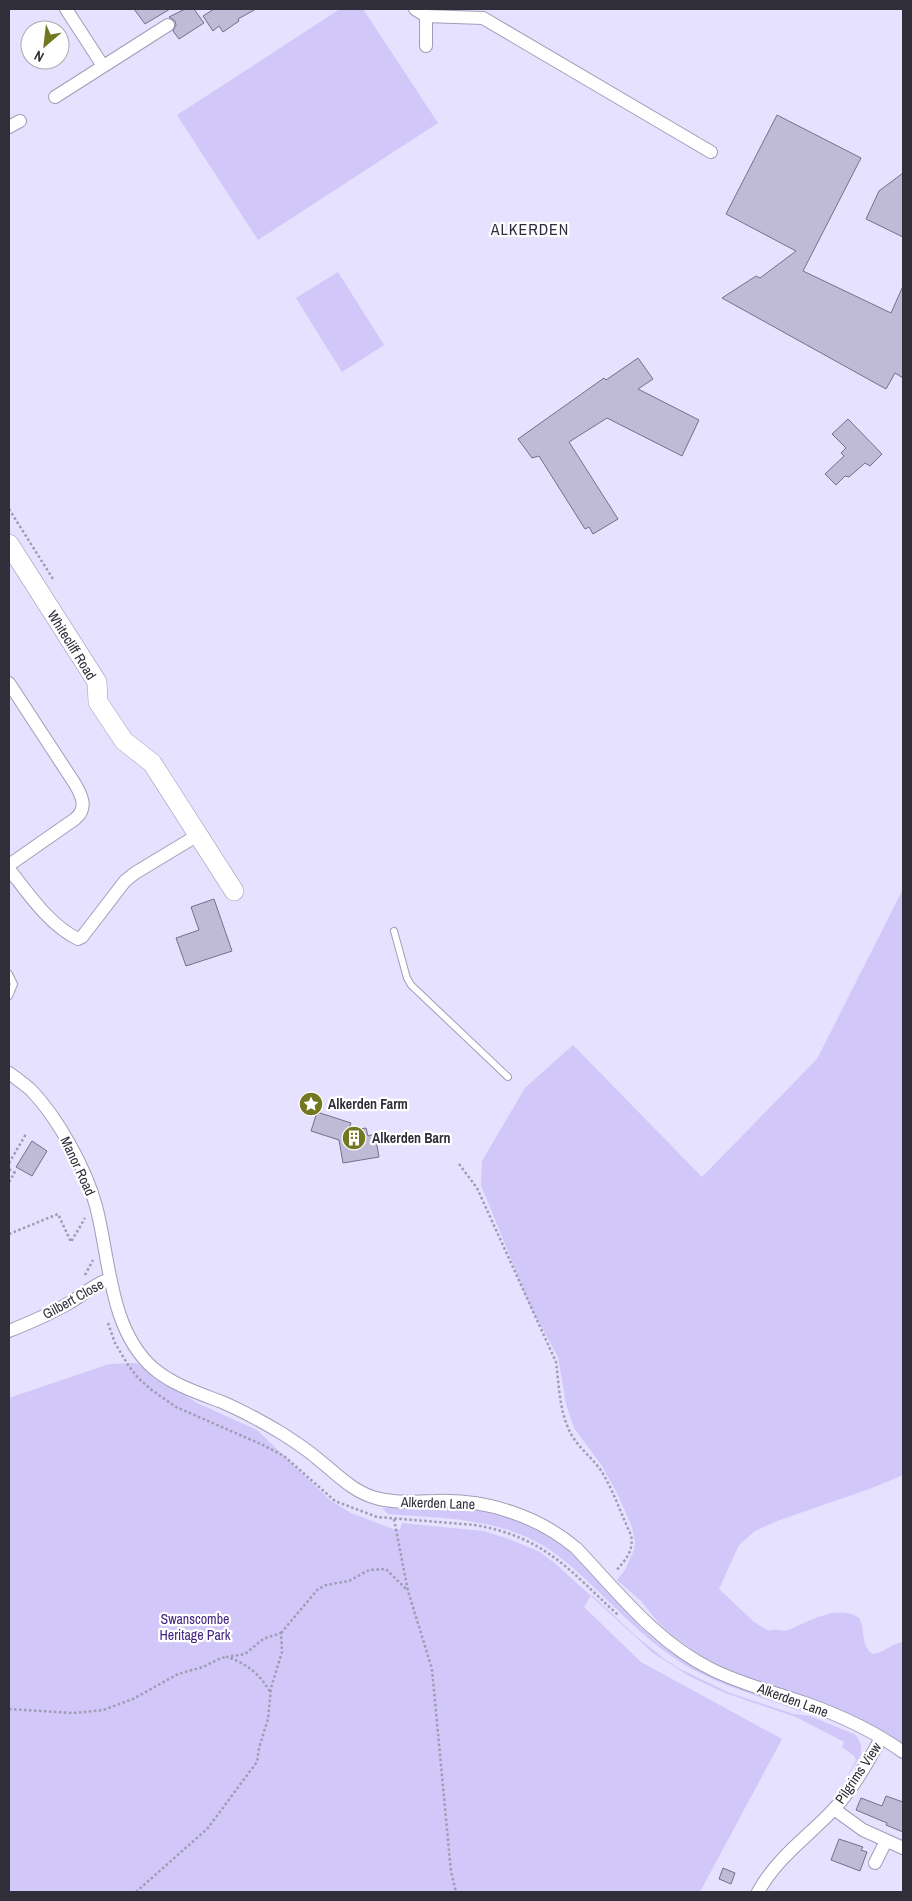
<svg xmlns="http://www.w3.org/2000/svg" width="912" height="1901" font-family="'Archivo Narrow',sans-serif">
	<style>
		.green { fill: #d1c8f9 }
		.building { fill: #bfbbd7; stroke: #747089 }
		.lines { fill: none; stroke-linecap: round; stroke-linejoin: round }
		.lane-casing { stroke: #a19db8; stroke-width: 8 }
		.street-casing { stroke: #a19db8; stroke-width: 14 }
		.secondary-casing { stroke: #a19db8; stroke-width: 20 }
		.path { stroke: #9f9cb2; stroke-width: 2.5; stroke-dasharray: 2.5 2.5; stroke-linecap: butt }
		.lane { stroke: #fff; stroke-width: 6 }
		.street { stroke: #fff; stroke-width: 12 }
		.secondary { stroke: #fff; stroke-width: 19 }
		.labels { text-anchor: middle; stroke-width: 4.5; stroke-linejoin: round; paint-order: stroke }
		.street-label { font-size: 14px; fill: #302e39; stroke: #fff }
		.poi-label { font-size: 14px; font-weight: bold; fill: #302e39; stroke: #fff; text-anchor: start }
		.park-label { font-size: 14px; fill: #432580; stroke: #fff }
		.quarter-label { font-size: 16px; letter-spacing: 1px; fill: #2f2b41; stroke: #fff }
	</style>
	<rect width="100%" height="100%" fill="#e5e1fe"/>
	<g class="green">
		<path d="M340,9H363L438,123L258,240L177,115Z"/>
		<path d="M338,272L384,345L342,372L296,298Z"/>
		<path d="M903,889V1475L872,1488L777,1521L755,1531L739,1545L719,1589L754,1622L769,1631C776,1628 781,1632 788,1630C808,1622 838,1603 859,1618C866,1630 860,1646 873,1654C884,1653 892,1643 903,1642V1745L726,1669L700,1655L671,1634L658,1622L641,1601L617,1580L625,1570L634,1550L635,1541L632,1527L617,1493L602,1466L574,1428L566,1404L558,1357L530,1306L481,1185L482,1161L525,1088L573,1045L702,1177L817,1059Z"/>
		<path d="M136,1363L197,1403L257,1430L330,1500L351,1513L393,1529L400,1530L402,1523L483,1531L506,1538L540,1552L558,1566L591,1596L592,1595L637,1637L663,1658L680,1669L730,1693L794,1714L810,1716L856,1735L861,1745V1755L845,1780L856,1760L854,1756L842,1747L844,1742L796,1717L725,1693L689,1676L653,1653L591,1596L584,1607L641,1662L782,1739L700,1892H9V1398L109,1364Z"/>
		<path d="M454,1507C501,1512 547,1528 581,1562C614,1596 640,1635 682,1659C710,1675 740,1685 770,1696C781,1700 797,1704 805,1710L799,1711C755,1694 708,1683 670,1655C627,1625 594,1582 553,1552C506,1518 442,1518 388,1514L382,1508L402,1509Z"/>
	</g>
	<g class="building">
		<path d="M134,9H170L145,24Z"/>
		<path d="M185,9H194L204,23L179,39L173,31L176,25L175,21L169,17Z"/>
		<path d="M214,9H256L238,19L239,21L223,32L219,26L213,31L203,16Z"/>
		<path d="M777,115L861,158L803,271L891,313L903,286V378L895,373L886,389L722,298L756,276L760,278L796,251L726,214Z"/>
		<path d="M903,173V237L866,219L879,191Z"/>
		<path d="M638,358L653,379L638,389L699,420L682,456L607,418L569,442L618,519L593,534L589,527L585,529L539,456L532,458L518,439L604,378L606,380Z"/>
		<path d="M848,419L882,454L870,466L865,463L849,477L845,476L836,485L825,474L844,456L841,453L846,448L832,434Z"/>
		<path d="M214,899L232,951L186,966L176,938L199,930L191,907Z"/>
		<path d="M317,1112L351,1123L348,1131L366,1128L368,1136L375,1134L379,1157L343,1163L339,1140L311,1131Z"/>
		<path d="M32,1141L47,1151L32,1176L16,1167Z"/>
		<path d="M886,1796L903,1802V1832L886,1825L887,1823L856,1810L861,1798L882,1806Z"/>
		<path d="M839,1839L863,1847L861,1850L867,1852L860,1871L831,1860Z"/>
		<path d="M723,1868L735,1873L731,1884L719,1879Z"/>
	</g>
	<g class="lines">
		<g class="lane-casing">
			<g id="lane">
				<path d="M394,931L407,978L411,985L508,1077"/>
				<path d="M9,974L14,984L9,996"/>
			</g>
		</g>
		<g class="street-casing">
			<g id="street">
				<path d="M66,9L103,66"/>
				<path d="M415,9L426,16V46"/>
				<path d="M426,16L483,18L711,152"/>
				<path d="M55,97L168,25"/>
				<path d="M9,127L20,121"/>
				<path d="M9,683L75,784C82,796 88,808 75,819L9,865"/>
				<path d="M9,869C28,893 49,925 78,939L82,937L125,881L135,873L198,835"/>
				<path d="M9,1073C16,1078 24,1084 31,1090C58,1118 86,1169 96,1206C110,1259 109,1329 153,1368C173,1385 198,1393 222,1402C243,1411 263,1422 283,1434C295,1442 308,1450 319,1460C337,1474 353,1492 376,1498C396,1504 416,1501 436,1501C486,1499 538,1516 576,1548C618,1592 655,1641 711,1669C741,1684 773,1692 805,1703C839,1715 874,1731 903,1752"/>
				<path d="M9,1331C29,1323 50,1314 69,1303C83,1295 94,1284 110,1279"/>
				<path d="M834,1809L863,1830L903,1848"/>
				<path d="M875,1863L886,1841"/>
				<path d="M758,1892C778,1856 808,1837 835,1808C854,1787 868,1762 881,1738"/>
			</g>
		</g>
		<g class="secondary-casing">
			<path id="secondary" d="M9,544L97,682L98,702L124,741L152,763L234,891"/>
		</g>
		<g class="path">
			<path d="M9,509L53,579"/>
			<path d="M9,1163L26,1134"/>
			<path d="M459,1164L477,1188L556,1362C559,1384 559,1408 569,1430C576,1446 592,1457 602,1472C614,1492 621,1514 631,1535C634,1551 626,1559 616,1571"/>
			<path d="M9,1169L17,1174"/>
			<path d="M9,1182L15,1172"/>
			<path d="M9,1234L58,1214L71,1242L85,1218"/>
			<path d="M85,1275L93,1260"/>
			<path d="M108,1323L115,1343L128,1365L139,1379L153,1391L176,1407L263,1445L284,1456L335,1501L377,1517L475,1525C545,1537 569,1570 618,1615"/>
			<path d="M394,1519L408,1591L432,1669L451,1872L456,1892"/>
			<path d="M281,1633L318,1589L326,1585L349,1581L369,1570L386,1569L407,1590"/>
			<path d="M9,1709L73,1713L103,1710L133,1699L178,1674L203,1667L221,1658L227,1657"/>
			<path d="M136,1892L207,1829L257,1762L259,1748L268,1719L271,1688L282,1652L281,1633L263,1639L245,1654L227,1657C246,1663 261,1675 270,1692"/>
		</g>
		<use href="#lane" class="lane"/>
		<use href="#street" class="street"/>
		<use href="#secondary" class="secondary"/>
	</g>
	<defs>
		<g id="sight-disc" transform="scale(1.25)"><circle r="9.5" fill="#727720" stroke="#fff"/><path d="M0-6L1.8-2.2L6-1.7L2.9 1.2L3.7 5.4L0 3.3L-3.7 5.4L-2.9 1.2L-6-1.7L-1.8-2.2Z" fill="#fff"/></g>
		<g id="building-disc" transform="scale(1.25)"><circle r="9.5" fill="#727720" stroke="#fff"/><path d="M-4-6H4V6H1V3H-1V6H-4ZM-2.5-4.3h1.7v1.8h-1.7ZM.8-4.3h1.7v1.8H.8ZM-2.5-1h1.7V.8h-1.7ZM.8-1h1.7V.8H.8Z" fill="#fff"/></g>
	</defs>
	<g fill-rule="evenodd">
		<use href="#sight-disc" x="311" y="1104"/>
		<use href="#building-disc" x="354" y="1138"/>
	</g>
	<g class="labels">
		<g class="street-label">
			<text transform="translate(72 645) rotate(58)" y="5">Whitecliff Road</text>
			<text transform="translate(78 1166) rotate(65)" y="5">Manor Road</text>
			<text transform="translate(73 1299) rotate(-29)" y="5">Gilbert Close</text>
			<text transform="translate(438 1503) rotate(2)" y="5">Alkerden Lane</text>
			<text transform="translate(793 1700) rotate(20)" y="5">Alkerden Lane</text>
			<text transform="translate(858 1773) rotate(-56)" y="5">Pilgrims View</text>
		</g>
		<g class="poi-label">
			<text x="328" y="1109">Alkerden Farm</text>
			<text x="372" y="1143">Alkerden Barn</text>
		</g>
		<g class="park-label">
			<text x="195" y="1624">Swanscombe<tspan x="195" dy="16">Heritage Park</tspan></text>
		</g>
		<g class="quarter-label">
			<text x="530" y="235">ALKERDEN</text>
		</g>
	</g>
	<rect width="912" height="1901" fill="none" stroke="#302e39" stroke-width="20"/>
	<g transform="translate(45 45) rotate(208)"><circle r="24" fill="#ffffff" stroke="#acabb0"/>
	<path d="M0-4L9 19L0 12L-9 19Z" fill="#727720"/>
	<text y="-8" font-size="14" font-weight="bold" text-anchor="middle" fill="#302e39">N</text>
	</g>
</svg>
